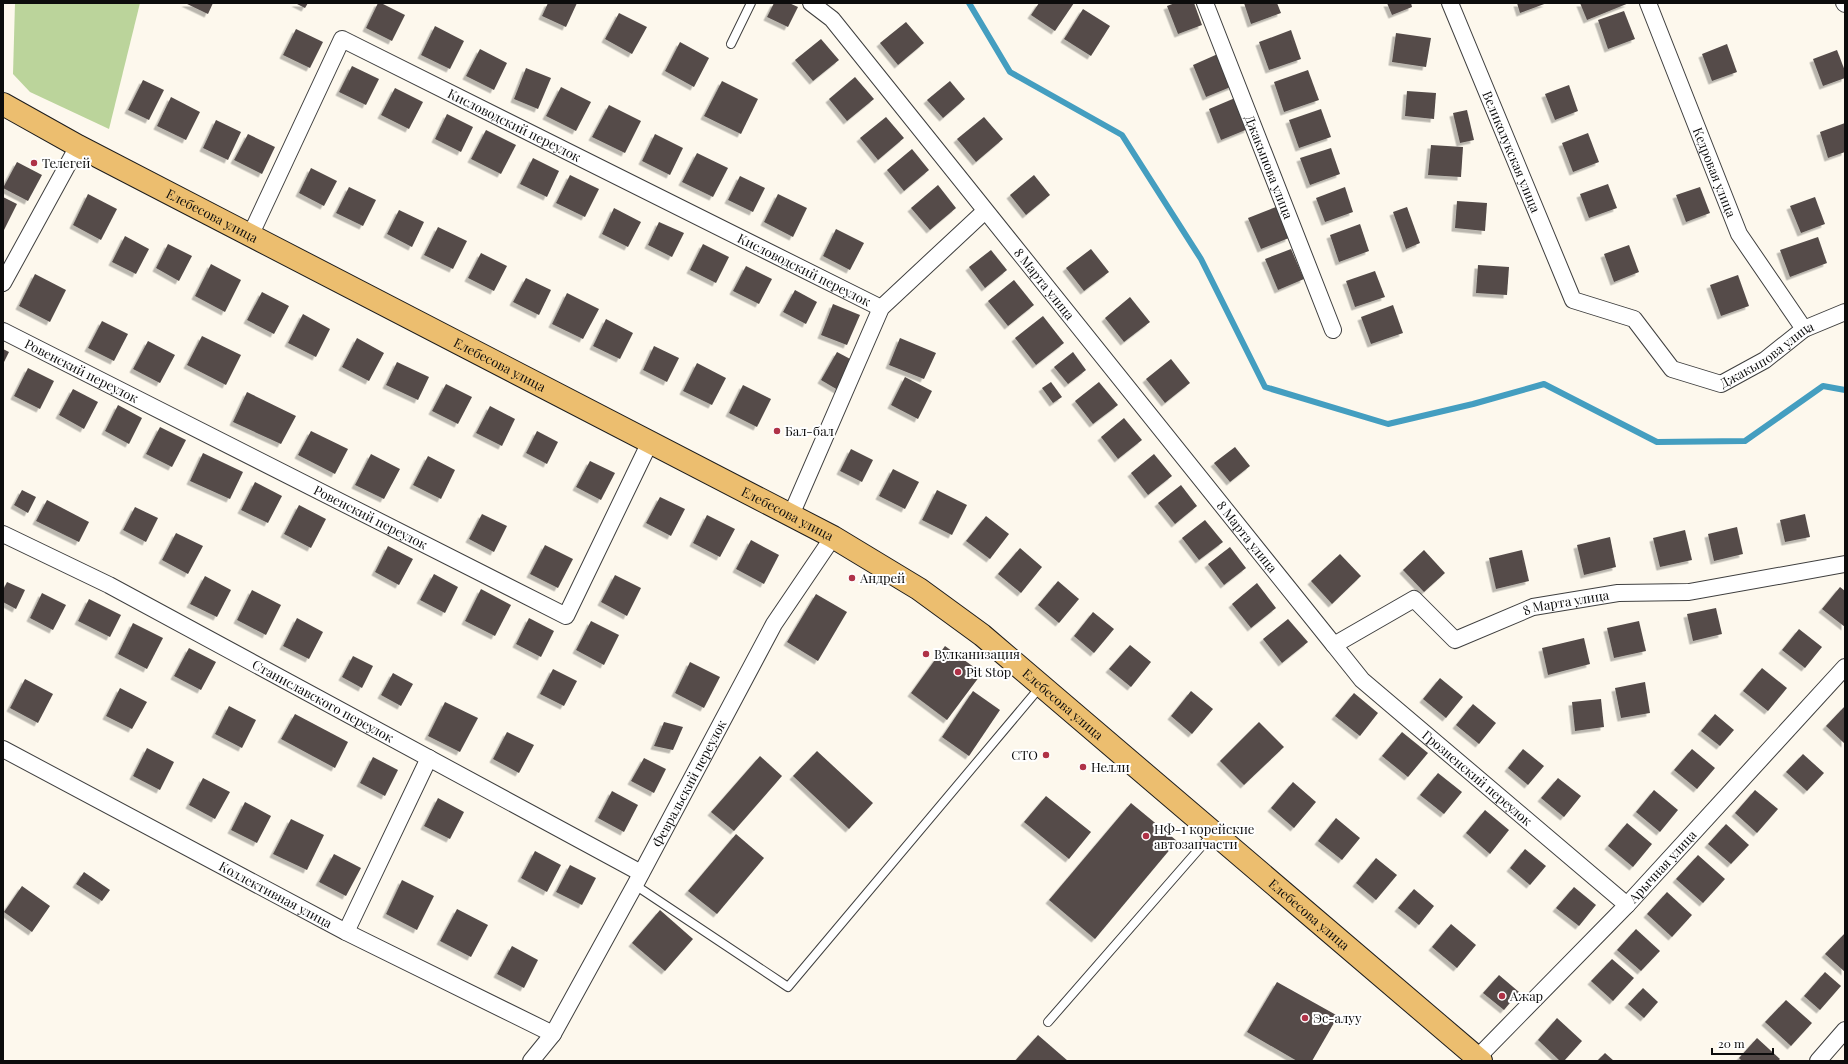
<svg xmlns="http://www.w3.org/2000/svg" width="1848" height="1064" font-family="'Playfair Display',serif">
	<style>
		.forest { fill: #bbd49b }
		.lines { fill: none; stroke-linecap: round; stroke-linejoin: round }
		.stream { stroke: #449ec0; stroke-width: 6 }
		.building { fill: #544c4a; filter: url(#shadow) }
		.lane-casing { stroke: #3f3f3f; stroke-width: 10 }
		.street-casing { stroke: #3f3f3f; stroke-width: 18 }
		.primary-casing { stroke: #1d1d1d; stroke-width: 24 }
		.lane { stroke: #fff; stroke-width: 8 }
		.street { stroke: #fff; stroke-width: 16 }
		.primary { stroke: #ecbe6f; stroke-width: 22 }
		.poi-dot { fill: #af3247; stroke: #fff; stroke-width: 1.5 }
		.labels { text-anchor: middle; stroke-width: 4; stroke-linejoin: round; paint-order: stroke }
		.street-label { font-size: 13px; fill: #0c0c0c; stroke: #fff }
		.poi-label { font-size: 13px; fill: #0c0c0c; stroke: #fff; text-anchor: start }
	</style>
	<defs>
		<filter id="shadow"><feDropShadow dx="-3.5" dy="3.5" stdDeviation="0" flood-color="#0004"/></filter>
	</defs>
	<rect width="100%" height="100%" fill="#fdf8ed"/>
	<path class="forest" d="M15,3H140L109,129L30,92L13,74Z"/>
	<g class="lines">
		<path class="stream" d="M969,3L1010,72L1122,135L1201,259L1265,387L1388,424L1473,404L1544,384L1657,442L1745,441L1823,386L1845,390"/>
	</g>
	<g class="building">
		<path d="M185,3H213L208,14Z"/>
		<path d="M295,3H308L305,8Z"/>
		<path d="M378,3H381L405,15L392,41L366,28Z"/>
		<path d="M548,3H577L566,27L542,16Z"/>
		<path d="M774,3H789L798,7L788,27L767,17Z"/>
		<path d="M1039,3H1074L1055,31L1031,15Z"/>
		<path d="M1175,3H1194L1202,25L1178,34L1167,6Z"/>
		<path d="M1244,3H1277L1281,13L1251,24Z"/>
		<path d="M1387,3H1411L1412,7L1392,15Z"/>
		<path d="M1517,3H1547L1520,13Z"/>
		<path d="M1580,3H1629L1587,20Z"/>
		<path d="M1083,9L1110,26L1091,56L1064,39Z"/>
		<path d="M1624,11L1635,39L1608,49L1598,20Z"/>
		<path d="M619,13L647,27L632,54L605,39Z"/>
		<path d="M906,22L924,43L898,65L880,43Z"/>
		<path d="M435,26L464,41L450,69L421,55Z"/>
		<path d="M296,29L323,42L310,68L283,55Z"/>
		<path d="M1291,30L1301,59L1269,70L1259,42Z"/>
		<path d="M1396,33L1431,38L1426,67L1392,62Z"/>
		<path d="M821,39L839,60L813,81L795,60Z"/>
		<path d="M680,42L709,58L694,87L665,71Z"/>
		<path d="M1727,44L1737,72L1712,81L1702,54Z"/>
		<path d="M480,49L507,63L494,90L466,76Z"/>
		<path d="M1837,50L1845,71V78L1823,86L1813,59Z"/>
		<path d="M1220,53L1233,86L1206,97L1193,65Z"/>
		<path d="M352,66L379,79L366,105L339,92Z"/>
		<path d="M526,68L551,78L538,109L514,99Z"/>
		<path d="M1308,70L1319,100L1284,112L1274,82Z"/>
		<path d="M855,77L874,99L847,121L829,99Z"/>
		<path d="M143,80L164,90L149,120L128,110Z"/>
		<path d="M722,81L758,99L741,134L704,116Z"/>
		<path d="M950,81L965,99L943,118L927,100Z"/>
		<path d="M1569,85L1578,111L1555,120L1545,94Z"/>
		<path d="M561,87L591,102L576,131L546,116Z"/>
		<path d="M395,88L423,102L409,129L381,115Z"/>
		<path d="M1407,91L1436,93L1434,119L1405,116Z"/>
		<path d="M171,97L200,112L186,140L157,126Z"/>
		<path d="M1235,98L1248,129L1221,140L1209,109Z"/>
		<path d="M609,105L641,121L625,153L592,137Z"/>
		<path d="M1321,109L1331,137L1299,148L1289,120Z"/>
		<path d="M1467,110L1474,140L1460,143L1453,113Z"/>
		<path d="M447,114L473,127L461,152L435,139Z"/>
		<path d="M886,117L904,138L878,160L860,138Z"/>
		<path d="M984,117L1003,139L976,162L957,139Z"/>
		<path d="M216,120L241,132L228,160L203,148Z"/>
		<path d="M1845,123V152L1828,158L1820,132Z"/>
		<path d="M486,130L516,145L501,174L471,159Z"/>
		<path d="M1588,133L1599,162L1573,172L1562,143Z"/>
		<path d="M248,134L275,147L262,174L234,160Z"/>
		<path d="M655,134L683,148L670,175L642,161Z"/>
		<path d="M1431,145L1463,147L1461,177L1428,175Z"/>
		<path d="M1331,148L1340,174L1310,185L1300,158Z"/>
		<path d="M912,149L929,170L904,191L887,170Z"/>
		<path d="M697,153L728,168L713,197L682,182Z"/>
		<path d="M533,158L559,171L547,197L520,184Z"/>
		<path d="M17,162L42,175L28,201L3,188Z"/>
		<path d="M311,168L337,181L324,206L299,193Z"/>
		<path d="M570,175L599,189L585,217L556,203Z"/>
		<path d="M1034,175L1050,195L1026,215L1010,195Z"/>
		<path d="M740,176L765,188L753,212L728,200Z"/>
		<path d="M1608,184L1617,208L1589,218L1580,194Z"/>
		<path d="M938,185L956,208L930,230L911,208Z"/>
		<path d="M349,187L376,200L363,226L336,213Z"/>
		<path d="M1345,187L1353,212L1325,222L1316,198Z"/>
		<path d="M1700,187L1710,213L1686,222L1676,195Z"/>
		<path d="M88,194L117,209L101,240L73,225Z"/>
		<path d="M778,194L807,208L793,237L764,222Z"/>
		<path d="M3,197L17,204L3,232Z"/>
		<path d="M1815,197L1825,224L1801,233L1790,206Z"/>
		<path d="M1457,201L1487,203L1485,231L1455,228Z"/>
		<path d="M1276,207L1289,238L1261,249L1248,218Z"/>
		<path d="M1407,207L1420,243L1406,249L1393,212Z"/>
		<path d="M614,208L641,222L628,247L602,234Z"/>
		<path d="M399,210L424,222L412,247L387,234Z"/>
		<path d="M659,222L684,233L672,257L648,245Z"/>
		<path d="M1360,224L1369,251L1339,262L1330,235Z"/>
		<path d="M438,227L467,241L453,269L424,255Z"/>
		<path d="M836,229L864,243L850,270L823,256Z"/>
		<path d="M125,236L149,249L136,274L112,262Z"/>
		<path d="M1818,237L1827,263L1790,277L1780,250Z"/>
		<path d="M168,244L192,256L179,281L156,268Z"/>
		<path d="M703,244L729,257L716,283L690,270Z"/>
		<path d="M1629,245L1639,272L1614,282L1604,254Z"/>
		<path d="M1091,249L1109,272L1084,291L1066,268Z"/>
		<path d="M1291,249L1304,279L1278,290L1265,259Z"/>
		<path d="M991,250L1007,270L985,288L969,267Z"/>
		<path d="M481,253L507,266L494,291L468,278Z"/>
		<path d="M211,264L241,280L225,312L195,296Z"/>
		<path d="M1478,265L1509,267L1507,295L1476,293Z"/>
		<path d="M746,266L772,279L759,304L733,291Z"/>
		<path d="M1375,271L1385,297L1355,307L1346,281Z"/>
		<path d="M35,274L66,290L50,322L19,306Z"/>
		<path d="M1738,275L1749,306L1721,316L1710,285Z"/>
		<path d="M526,278L551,290L539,315L513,302Z"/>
		<path d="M1014,280L1034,305L1008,326L988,301Z"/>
		<path d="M795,290L817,302L806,324L783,312Z"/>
		<path d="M262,292L289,306L274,334L247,320Z"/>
		<path d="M567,293L599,309L583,339L552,324Z"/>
		<path d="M1130,297L1150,322L1124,342L1105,318Z"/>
		<path d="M833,304L860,315L847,345L821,335Z"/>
		<path d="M1393,305L1403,333L1371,344L1361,317Z"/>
		<path d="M303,314L330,329L316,357L288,343Z"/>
		<path d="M1043,316L1064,343L1036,365L1015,338Z"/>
		<path d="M606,319L633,333L620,359L593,346Z"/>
		<path d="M102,321L128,334L114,361L88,348Z"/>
		<path d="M202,336L241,355L226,385L187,365Z"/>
		<path d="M357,338L384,353L369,381L342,367Z"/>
		<path d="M900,338L936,353L924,379L889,365Z"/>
		<path d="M148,341L175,355L160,383L133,369Z"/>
		<path d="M654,346L679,358L667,382L643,370Z"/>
		<path d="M3,349L9,352L3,364Z"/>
		<path d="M837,352L854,361L838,390L821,380Z"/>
		<path d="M1073,352L1086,370L1068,384L1054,367Z"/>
		<path d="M1171,359L1190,383L1165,403L1146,379Z"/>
		<path d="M397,362L429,377L418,400L386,385Z"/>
		<path d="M697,363L726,378L712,405L683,391Z"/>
		<path d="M28,368L54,381L40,409L14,396Z"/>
		<path d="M905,377L932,391L918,419L891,405Z"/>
		<path d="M1051,382L1062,397L1053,403L1042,388Z"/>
		<path d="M1099,382L1118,405L1093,424L1075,401Z"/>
		<path d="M446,384L472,397L458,424L432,411Z"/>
		<path d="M743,385L771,399L757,427L729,413Z"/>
		<path d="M73,389L98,402L84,429L59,415Z"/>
		<path d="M247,392L296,416L281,444L233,422Z"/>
		<path d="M118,405L142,418L129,444L105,431Z"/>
		<path d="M490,406L515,419L502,446L476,433Z"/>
		<path d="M1124,418L1142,440L1118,459L1101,437Z"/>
		<path d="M160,427L186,440L172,467L146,454Z"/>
		<path d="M311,431L348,449L335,474L298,455Z"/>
		<path d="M537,431L558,442L547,464L526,453Z"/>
		<path d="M1235,447L1250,466L1230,482L1214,463Z"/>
		<path d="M851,449L873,460L862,482L840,471Z"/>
		<path d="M203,453L243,472L230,499L190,481Z"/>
		<path d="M371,454L400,469L384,499L355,485Z"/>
		<path d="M1154,454L1172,476L1148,495L1131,473Z"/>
		<path d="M428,456L455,470L441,499L413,485Z"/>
		<path d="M590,461L615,473L601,500L576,487Z"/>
		<path d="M893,469L919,482L905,509L879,496Z"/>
		<path d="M255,482L282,496L268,523L241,510Z"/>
		<path d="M1181,485L1197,506L1175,524L1158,503Z"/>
		<path d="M22,490L36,497L28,513L14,505Z"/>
		<path d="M937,490L967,505L952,535L922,520Z"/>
		<path d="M660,497L685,509L671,536L646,523Z"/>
		<path d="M47,500L89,522L79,542L36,521Z"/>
		<path d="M299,505L326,519L311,548L284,534Z"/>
		<path d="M135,507L158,518L146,542L123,530Z"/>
		<path d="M482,514L507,526L494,552L469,539Z"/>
		<path d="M1805,514L1810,537L1785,542L1780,520Z"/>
		<path d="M707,515L735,529L720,557L693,543Z"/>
		<path d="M986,516L1009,534L990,559L966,541Z"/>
		<path d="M1205,520L1223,542L1199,560L1182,538Z"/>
		<path d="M1737,527L1743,554L1714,561L1708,534Z"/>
		<path d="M1685,530L1692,560L1660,567L1653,538Z"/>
		<path d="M176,533L203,546L188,574L162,560Z"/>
		<path d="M1610,537L1616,567L1584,575L1577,545Z"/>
		<path d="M751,540L779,555L764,584L736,569Z"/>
		<path d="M545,545L573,559L558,588L530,574Z"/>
		<path d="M388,546L413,559L399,585L375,572Z"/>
		<path d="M1230,547L1246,568L1224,585L1208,564Z"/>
		<path d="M1020,548L1042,567L1021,593L998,574Z"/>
		<path d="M1424,550L1445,573L1424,592L1403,570Z"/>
		<path d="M1522,550L1529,581L1496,589L1489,558Z"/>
		<path d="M1340,554L1361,576L1332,604L1311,581Z"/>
		<path d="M434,574L458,587L445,613L420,600Z"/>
		<path d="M615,575L641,588L627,616L601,602Z"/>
		<path d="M205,576L231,590L217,617L190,604Z"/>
		<path d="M1058,581L1079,599L1059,623L1038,605Z"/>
		<path d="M7,582L25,590L16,609L3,602V590Z"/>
		<path d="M1257,583L1276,608L1251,628L1232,604Z"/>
		<path d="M1840,587L1845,591V627L1822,609Z"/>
		<path d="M481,589L511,605L495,636L465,621Z"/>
		<path d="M252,590L281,605L266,635L237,620Z"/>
		<path d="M42,593L66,605L53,630L30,618Z"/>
		<path d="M816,594L847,612L818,661L787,642Z"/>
		<path d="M89,599L121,615L110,637L78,621Z"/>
		<path d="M1716,608L1722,634L1693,641L1687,614Z"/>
		<path d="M1093,612L1114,629L1094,653L1074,636Z"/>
		<path d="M297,618L323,632L309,659L283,646Z"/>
		<path d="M529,618L554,631L541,657L516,644Z"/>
		<path d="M1288,619L1308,642L1282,663L1263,639Z"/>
		<path d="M591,621L619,635L604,665L576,650Z"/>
		<path d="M1639,621L1646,651L1614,658L1607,628Z"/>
		<path d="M133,623L163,638L147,669L118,654Z"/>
		<path d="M1799,629L1822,647L1805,668L1782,650Z"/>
		<path d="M1584,638L1590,664L1548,675L1542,648Z"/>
		<path d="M1130,645L1151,662L1131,687L1109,669Z"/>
		<path d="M945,646L982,673L947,720L911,693Z"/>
		<path d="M189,648L216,662L201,690L174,676Z"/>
		<path d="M353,656L373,666L362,688L342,677Z"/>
		<path d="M690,662L720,677L704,708L675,693Z"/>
		<path d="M1762,668L1787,688L1768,711L1743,691Z"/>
		<path d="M553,669L577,681L564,706L540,694Z"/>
		<path d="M393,673L413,684L401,706L381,695Z"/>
		<path d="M1440,678L1463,697L1446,718L1423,699Z"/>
		<path d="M25,679L53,694L38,723L10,708Z"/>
		<path d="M1645,682L1650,713L1621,718L1615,688Z"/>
		<path d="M120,688L147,702L132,729L106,716Z"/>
		<path d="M973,691L1000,710L969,756L942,737Z"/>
		<path d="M1191,691L1213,709L1192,734L1171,716Z"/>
		<path d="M1354,693L1378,713L1360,736L1335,716Z"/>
		<path d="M1601,699L1604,727L1575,731L1572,702Z"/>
		<path d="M445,702L478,718L460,752L428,736Z"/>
		<path d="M1473,704L1496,723L1479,744L1456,725Z"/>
		<path d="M229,706L256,720L242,748L215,734Z"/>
		<path d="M1845,706V744L1826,726Z"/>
		<path d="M295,714L348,742L335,768L281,739Z"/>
		<path d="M1715,714L1734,730L1720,746L1701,731Z"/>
		<path d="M664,722L683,727L673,750L654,746Z"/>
		<path d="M1259,722L1284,747L1244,785L1220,761Z"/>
		<path d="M507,732L534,745L519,773L493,759Z"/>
		<path d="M1402,732L1428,753L1408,777L1382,756Z"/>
		<path d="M147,748L174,762L160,790L133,776Z"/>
		<path d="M1523,749L1544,766L1528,785L1508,768Z"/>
		<path d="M1692,749L1715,768L1697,789L1674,770Z"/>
		<path d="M817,751L873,803L849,829L793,776Z"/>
		<path d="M1803,754L1824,773L1807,791L1786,772Z"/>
		<path d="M760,756L782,776L734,831L711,812Z"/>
		<path d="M373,757L398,770L385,796L360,783Z"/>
		<path d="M644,758L666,769L654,793L631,781Z"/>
		<path d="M1438,773L1462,792L1444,814L1420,795Z"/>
		<path d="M203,778L230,792L215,819L189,805Z"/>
		<path d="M1558,778L1581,796L1564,817L1541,798Z"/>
		<path d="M1293,782L1316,802L1294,828L1271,808Z"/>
		<path d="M1654,790L1678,810L1660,832L1636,812Z"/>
		<path d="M1755,790L1778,809L1757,833L1735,813Z"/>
		<path d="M612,791L638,805L624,832L598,818Z"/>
		<path d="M1046,796L1091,832L1069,859L1024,822Z"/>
		<path d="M438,798L464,812L450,839L424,826Z"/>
		<path d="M245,802L271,816L257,843L231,830Z"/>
		<path d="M1131,803L1177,841L1095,939L1049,900Z"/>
		<path d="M1485,810L1509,830L1490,854L1466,833Z"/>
		<path d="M1336,818L1360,838L1342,860L1318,841Z"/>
		<path d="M291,819L324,835L307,870L273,854Z"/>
		<path d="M1627,823L1652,844L1633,867L1608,846Z"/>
		<path d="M1726,824L1749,845L1731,864L1708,844Z"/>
		<path d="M736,834L764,858L717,914L688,891Z"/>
		<path d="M1525,849L1546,866L1530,885L1510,868Z"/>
		<path d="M535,851L561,865L547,892L521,878Z"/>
		<path d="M334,854L361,868L346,896L319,882Z"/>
		<path d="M1698,855L1725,879L1703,903L1676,879Z"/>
		<path d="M1376,858L1397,875L1376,900L1356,883Z"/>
		<path d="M570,865L596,878L582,905L556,892Z"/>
		<path d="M84,872L110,890L102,901L76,884Z"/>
		<path d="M402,880L434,896L417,930L386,914Z"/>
		<path d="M22,886L50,906L32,932L4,912Z"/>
		<path d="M1574,887L1596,905L1579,926L1556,908Z"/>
		<path d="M1414,889L1434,906L1419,925L1398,908Z"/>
		<path d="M1667,892L1692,915L1672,937L1647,914Z"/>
		<path d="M457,909L488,925L471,957L440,941Z"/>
		<path d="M660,910L693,939L665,971L632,943Z"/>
		<path d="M1451,924L1476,945L1457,968L1432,947Z"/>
		<path d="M1636,929L1660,951L1641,971L1617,950Z"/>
		<path d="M1845,933V972L1825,954Z"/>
		<path d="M512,946L538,960L524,988L497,974Z"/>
		<path d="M1612,959L1634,978L1613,1001L1591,981Z"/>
		<path d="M1825,972L1841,986L1820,1010L1804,996Z"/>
		<path d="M1499,975L1519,992L1504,1010L1483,993Z"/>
		<path d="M1277,982L1338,1016L1312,1061H1297L1247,1032Z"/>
		<path d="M1643,988L1658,1002L1644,1018L1628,1004Z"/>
		<path d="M1786,1000L1812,1023L1791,1046L1765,1022Z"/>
		<path d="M1557,1018L1582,1041L1564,1061H1560L1538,1040Z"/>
		<path d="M1038,1035L1068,1061H1015Z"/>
		<path d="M1757,1038L1780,1059L1778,1061H1742L1739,1058Z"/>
		<path d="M1605,1053L1614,1061H1597Z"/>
	</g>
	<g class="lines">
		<g class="lane-casing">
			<g id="lane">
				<path d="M731,44L751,3"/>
				<path d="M635,885L788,987L1041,686"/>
				<path d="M1048,1022L1213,833"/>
			</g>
		</g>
		<g class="street-casing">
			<g id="street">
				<path id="s1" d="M811,3L832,19L1334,645L1414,599L1455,640L1533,607L1618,593L1689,592L1845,564"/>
				<path id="s2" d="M1205,3L1333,330"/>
				<path id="s3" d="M1450,3L1573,300L1634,319L1672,369L1721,384L1765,360L1804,329L1845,312"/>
				<path id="s4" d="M1648,3L1739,234L1804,329"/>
				<path d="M1844,3L1845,4"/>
				<path id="s5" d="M250,236L342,39L881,308"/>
				<path d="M3,283L78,146"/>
				<path id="s6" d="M3,331L566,616L650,442"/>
				<path d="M791,515L881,308L985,211"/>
				<path id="s7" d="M3,534L109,585L641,873"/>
				<path id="s8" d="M1334,645L1362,680L1627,905"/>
				<path id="s9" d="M3,749L346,932L553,1034"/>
				<path d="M346,932L429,758"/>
				<path id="s10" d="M531,1061L553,1034L635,885L774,624L833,537"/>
				<path id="s11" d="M1474,1061L1627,905L1845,667"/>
				<path d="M1818,1061L1845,1030"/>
			</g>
		</g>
		<g class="primary-casing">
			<g id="primary">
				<path id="s12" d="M3,104L78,146L833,537L919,589L982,635L1481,1061"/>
			</g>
		</g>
		<use href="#lane" class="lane"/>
		<use href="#street" class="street"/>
		<use href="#primary" class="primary"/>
	</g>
	<g class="poi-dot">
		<circle cx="34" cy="163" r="4"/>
		<circle cx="777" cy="431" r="4"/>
		<circle cx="852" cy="578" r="4"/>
		<circle cx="926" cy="654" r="4"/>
		<circle cx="958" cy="672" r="4"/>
		<circle cx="1046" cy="755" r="4"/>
		<circle cx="1083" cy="767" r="4"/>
		<circle cx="1146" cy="836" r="4"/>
		<circle cx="1502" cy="996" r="4"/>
		<circle cx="1305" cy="1018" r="4"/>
	</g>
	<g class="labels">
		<g class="street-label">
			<text dy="5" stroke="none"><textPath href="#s5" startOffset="410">Кисловодский переулок</textPath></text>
			<text dy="5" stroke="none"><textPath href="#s3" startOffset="161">Великолукская улица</textPath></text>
			<text dy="5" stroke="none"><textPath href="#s2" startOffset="176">Джакыпова улица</textPath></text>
			<text dy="5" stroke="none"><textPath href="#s4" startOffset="182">Кедровая улица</textPath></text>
			<text dy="5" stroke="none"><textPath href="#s12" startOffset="237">Елебесова улица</textPath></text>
			<text dy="5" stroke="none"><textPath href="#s5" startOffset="734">Кисловодский переулок</textPath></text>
			<text dy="5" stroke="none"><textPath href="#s1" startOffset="366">8 Марта улица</textPath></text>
			<text dy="5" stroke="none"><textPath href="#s3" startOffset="554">Джакыпова улица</textPath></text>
			<text dy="5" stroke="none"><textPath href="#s12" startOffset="561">Елебесова улица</textPath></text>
			<text dy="5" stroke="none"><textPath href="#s6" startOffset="88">Ровенский переулок</textPath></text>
			<text dy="5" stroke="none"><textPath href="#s12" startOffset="885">Елебесова улица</textPath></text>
			<text dy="5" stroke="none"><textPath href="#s6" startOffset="412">Ровенский переулок</textPath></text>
			<text dy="5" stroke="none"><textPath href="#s1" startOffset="690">8 Марта улица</textPath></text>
			<text dy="5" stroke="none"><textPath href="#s1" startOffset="1097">8 Марта улица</textPath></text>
			<text dy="5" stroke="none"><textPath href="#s7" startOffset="361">Станиславского переулок</textPath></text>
			<text dy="5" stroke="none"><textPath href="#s12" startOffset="1221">Елебесова улица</textPath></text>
			<text dy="5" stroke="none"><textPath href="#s8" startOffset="196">Грозненский переулок</textPath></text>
			<text dy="5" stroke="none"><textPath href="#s10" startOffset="320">Февральский переулок</textPath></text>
			<text dy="5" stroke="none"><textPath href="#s11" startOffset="271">Арычная улица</textPath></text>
			<text dy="5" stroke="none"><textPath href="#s9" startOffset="309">Коллективная улица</textPath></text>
			<text dy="5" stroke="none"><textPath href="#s12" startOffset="1545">Елебесова улица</textPath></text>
		</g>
		<g class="poi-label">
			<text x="42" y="168">Телегей</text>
			<text x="785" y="436">Бал-бал</text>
			<text x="860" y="583">Андрей</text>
			<text x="934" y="659">Вулканизация</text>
			<text x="966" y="677">Pit Stop</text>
			<text x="1038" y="760" text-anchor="end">СТО</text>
			<text x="1091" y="772">Нелли</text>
			<text x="1154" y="834">НФ-1 корейские<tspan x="1154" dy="15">автозапчасти</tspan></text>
			<text x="1510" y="1001">Ажар</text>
			<text x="1313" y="1023">Эс-алуу</text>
		</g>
	</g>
	<rect width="1848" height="1064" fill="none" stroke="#0c0c0c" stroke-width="8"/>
	<path d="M1712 1048v6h61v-6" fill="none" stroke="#0c0c0c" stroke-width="2"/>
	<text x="1718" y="1048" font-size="12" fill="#0c0c0c" stroke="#ffffff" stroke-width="3" paint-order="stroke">20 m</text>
</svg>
